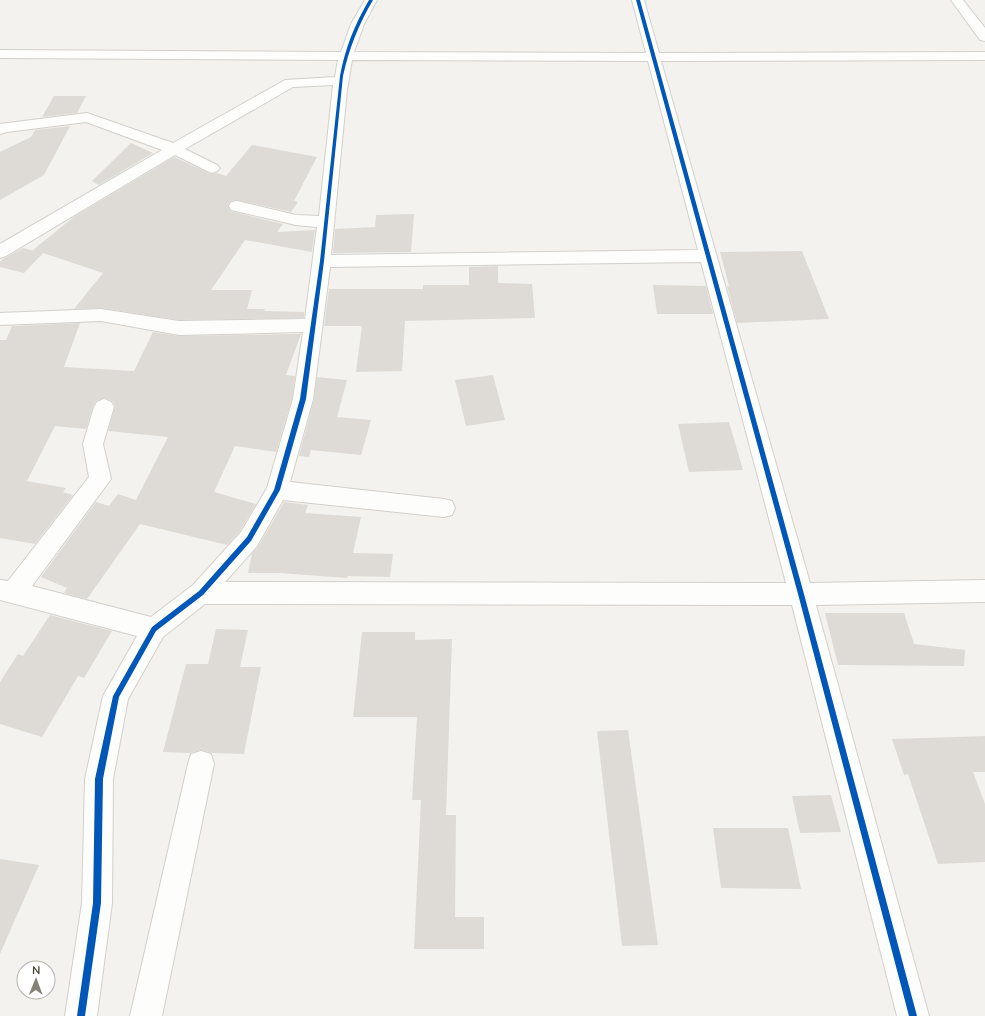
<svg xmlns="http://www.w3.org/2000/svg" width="985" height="1016" font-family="Mulish,sans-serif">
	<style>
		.building { fill: #dedbd6 }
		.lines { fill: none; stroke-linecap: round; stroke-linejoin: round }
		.minor-casing { stroke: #d2d0cb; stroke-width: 2 }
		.minor { fill: #fdfdfc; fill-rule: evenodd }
		.cycleway-casing { stroke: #fff; stroke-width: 2 }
		.cycleway { fill: #0057b8; fill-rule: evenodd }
	</style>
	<rect width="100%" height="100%" fill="#f4f2ee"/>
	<g class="building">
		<path d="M54,96H86L77,113L42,117Z"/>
		<path d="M70,126L44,175L0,200V152L31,137L35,130Z"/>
		<path d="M131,143L153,153L99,185L92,181Z"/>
		<path d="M252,145L317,157L294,201L298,202L291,212L237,200L230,201L228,205L230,211L283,224L277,232L315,230L312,252L245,240L211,290H252L247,309H265L264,311L304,312V318L179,320L101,308L74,309L103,273L43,253L24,273L0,267V262L3,259L23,248L35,251L33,250L75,216L174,157L211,174L217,173L226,176Z"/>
		<path d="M414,214L411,252L333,253L335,229L375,227L376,215Z"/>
		<path d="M802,251L829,319L737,323L727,286H729L720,252Z"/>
		<path d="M498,266V283L532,284L535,318L405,321L402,371L356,372L362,326H324L329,289H423V285H469V267Z"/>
		<path d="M653,285L706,286L713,314H657Z"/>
		<path d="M80,323L64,367L134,371L153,332L179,336L301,334L286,375L295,376L292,399L276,452L235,446L214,492L256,504L240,531L227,545L140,524L87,599L64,593L67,588L41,577L96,502L109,506L118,494L136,500L168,437L108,431L115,406L112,401L105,398L96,401L93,407L86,429L55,426L27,481L66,488L63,492L73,495L35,544L0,538V340H6L12,326Z"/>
		<path d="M493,375L505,420L466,426L455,380Z"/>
		<path d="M317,377L347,380L337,417L371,420L361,455L311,450L309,457L299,456L314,399Z"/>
		<path d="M729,422L743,470L689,472L678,424Z"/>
		<path d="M284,502L308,505L305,513L361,517L353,553L393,554L390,577L348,576L347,578L280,573H248L252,553L258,547Z"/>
		<path d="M825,613H904L914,644L965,650L964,666L838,665Z"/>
		<path d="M50,615L112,631L84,678L78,676L42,737L0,724V682L18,654L23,656Z"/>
		<path d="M216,629L248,630L240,667H261L244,754L212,753L201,750L190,753L163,752L186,664H208Z"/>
		<path d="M362,632H415V640L452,639L446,815H456L455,917H484V949H414L421,800H412L417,717H353Z"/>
		<path d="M628,730L658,945L622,946L597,731Z"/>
		<path d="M985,736V772H973L985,804V862L938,864L908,774L904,775L892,739Z"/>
		<path d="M831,795L841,832L800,833L792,796Z"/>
		<path d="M713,828H788L801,889L721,888Z"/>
		<path d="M0,859L39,865L0,954Z"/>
	</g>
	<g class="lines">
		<g class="minor-casing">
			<g id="minor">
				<path d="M365,0H377L364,24L354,52L646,53L632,0H644L659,53L985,52V60L661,61L810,583L985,580V602L816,605L929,1016H897L792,605L205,604L163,637L128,699L113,779L112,903L97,1016H65L82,903L85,779L103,696L137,636L0,600V580L8,581L89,477L83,444L94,407L97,402L104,399L111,402L114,407L103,444L111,479L32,586L151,617L193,585L241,532L267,488L293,399L303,332L179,335L101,321L0,325V313L101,309L179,321L305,319L317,227L296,225L231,210L229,206L231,202L237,201L296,215L319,216L333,85L293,87L185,149L217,165L220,168L217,171L212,173L207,171L175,155L6,256L0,258V244L162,150L86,122L7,132L0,134V124L87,113L173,143L285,80L335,77L338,60L0,58V50L341,52L351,24ZM352,60L648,61L698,250L331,255L347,90ZM701,262L786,583L225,582L257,546L283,500L444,517L452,515L455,508L452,501L444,499L290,482L313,399L330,267Z"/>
				<path d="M951,0H963L985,28V41L980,40Z"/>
				<path d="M201,751L211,754L214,764L162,1016H130L188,764L191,754Z"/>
			</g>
		</g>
		<use href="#minor" class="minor"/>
		<g class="cycleway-casing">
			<g id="cycleway">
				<path d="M369,0H373C359,24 349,48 343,76L324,261L306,399L280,490L251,541L203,595L156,631L119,697L103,779L101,903L85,1016H77L93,903L95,779L113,696L152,627L199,591L247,537L274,490L300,399L320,261L340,76C345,48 355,24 369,0Z"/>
				<path d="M636,0H640L804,594L917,1016H909L798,594Z"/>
			</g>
		</g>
		<use href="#cycleway" class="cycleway"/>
	</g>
	<g transform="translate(36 980) rotate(1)"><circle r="19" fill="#ffffff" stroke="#b7b4b0"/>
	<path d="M0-3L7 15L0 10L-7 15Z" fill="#868178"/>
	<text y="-6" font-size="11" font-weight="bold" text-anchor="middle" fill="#4b4439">N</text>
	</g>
</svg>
